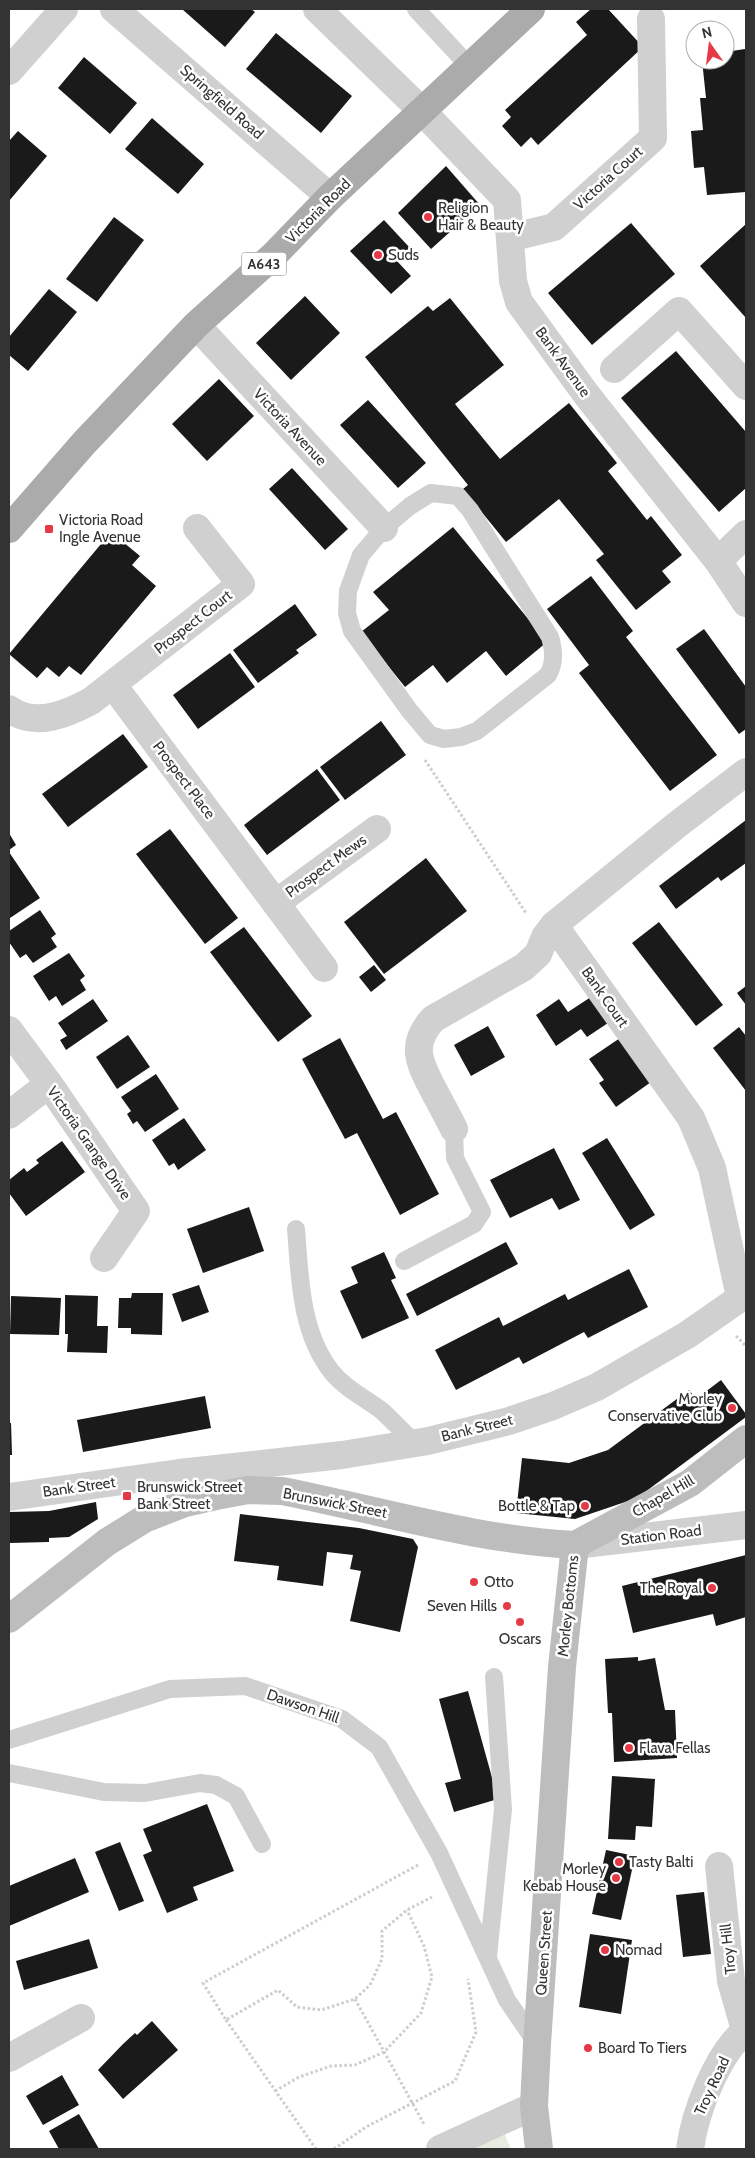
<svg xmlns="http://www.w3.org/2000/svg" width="755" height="2158" font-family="Cabin,sans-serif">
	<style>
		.green { fill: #e6ecdf }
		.building { fill: #1a1a1a }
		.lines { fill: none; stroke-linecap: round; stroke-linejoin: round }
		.path { stroke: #cdcdcd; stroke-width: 3; stroke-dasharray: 2.5 2.5; stroke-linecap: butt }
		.service { stroke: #d0d0d0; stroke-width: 18 }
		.minor { stroke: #d0d0d0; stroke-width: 28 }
		.tertiary { stroke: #d0d0d0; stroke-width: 28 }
		.secondary { stroke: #bdbdbd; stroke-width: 28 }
		.primary { stroke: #ababab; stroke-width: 28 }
		.poi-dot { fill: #e63946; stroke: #fff; stroke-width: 2 }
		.labels { text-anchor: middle; stroke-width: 5; stroke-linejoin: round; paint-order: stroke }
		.shield { fill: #fff; stroke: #707070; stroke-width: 1 }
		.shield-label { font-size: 14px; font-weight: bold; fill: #333 }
		.street-label { font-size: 15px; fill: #333; stroke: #fff }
		.poi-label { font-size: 15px; fill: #333; stroke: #fff; text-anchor: start }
	</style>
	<rect width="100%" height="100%" fill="#fff"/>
	<path class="green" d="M499,2121L511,2149H440Z"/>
	<g class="building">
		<path d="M182,9H251L255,12L225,47Z"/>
		<path d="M591,9H608L643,47L538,145L531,137L521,147L502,126L511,117L505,110L587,35L576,22Z"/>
		<path d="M276,33L352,96L321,133L246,69Z"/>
		<path d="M745,49L746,192L707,195L704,167L694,168L691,131L703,130L700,98H706L702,60H725V52Z"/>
		<path d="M84,57L137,103L110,134L58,88Z"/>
		<path d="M152,118L204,164L178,194L125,149Z"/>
		<path d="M18,131L47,156L9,201V141Z"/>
		<path d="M446,166L480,205L431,249L398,213Z"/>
		<path d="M114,217L144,240L97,302L66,279Z"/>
		<path d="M384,220L410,248L396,260L411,276L391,294L350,251Z"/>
		<path d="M631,223L675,274L592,345L548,293Z"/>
		<path d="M746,224V318L700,266Z"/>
		<path d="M49,289L77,312L28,371L9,355V337Z"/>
		<path d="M305,296L340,333L291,380L256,343Z"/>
		<path d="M450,298L504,365L455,404L500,459L569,403L617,463L608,471L647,520L651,516L682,555L662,571L671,582L636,610L596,560L604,554L559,499L506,542L463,489L468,485L365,357L428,306L433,311Z"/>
		<path d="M676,351L746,432V488L719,512L621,398Z"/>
		<path d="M219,379L254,416L207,461L172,424Z"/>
		<path d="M368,400L426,463L398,488L340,425Z"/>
		<path d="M292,468L348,529L325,550L269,489Z"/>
		<path d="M453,527L547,642L506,676L486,651L447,683L433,665L405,687L361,632L389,610L373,592Z"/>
		<path d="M111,532L140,556L132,565L156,586L81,675L69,666L59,677L47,667L37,678L9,654Z"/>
		<path d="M591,576L633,631L626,637L717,755L670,791L579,673L589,665L547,609Z"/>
		<path d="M295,604L317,635L296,650L299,653L258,683L233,650Z"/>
		<path d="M704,629L746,687V729L739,734L676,649Z"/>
		<path d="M230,653L255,687L198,729L173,695Z"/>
		<path d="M381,721L406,755L345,800L320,767Z"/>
		<path d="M123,734L148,767L68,827L42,794Z"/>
		<path d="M317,769L340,800L267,855L244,825Z"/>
		<path d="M746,820V863L721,881L718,877L676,909L659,886Z"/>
		<path d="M170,829L238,918L205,944L136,854Z"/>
		<path d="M9,833L16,845L9,850Z"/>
		<path d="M9,852L40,898L10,918L9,916Z"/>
		<path d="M426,858L467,911L384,974L344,922Z"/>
		<path d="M40,910L56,934L51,938L57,947L33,963L26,954L20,958L9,942V931Z"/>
		<path d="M659,922L723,1005L696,1026L632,943Z"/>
		<path d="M244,927L312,1016L278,1042L210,952Z"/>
		<path d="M69,953L85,976L80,980L86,990L62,1006L56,996L49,1001L33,976Z"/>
		<path d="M374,965L386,980L371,992L359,977Z"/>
		<path d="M746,986V1005L737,993Z"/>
		<path d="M594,995L611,1021L587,1037L581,1029L556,1046L536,1015L559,999L568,1012Z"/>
		<path d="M93,999L108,1021L66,1050L60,1040L67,1036L58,1023Z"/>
		<path d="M488,1026L505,1057L471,1076L454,1045Z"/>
		<path d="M739,1027L746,1036V1091L713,1048Z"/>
		<path d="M128,1035L150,1067L117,1089L96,1057Z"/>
		<path d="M623,1036L651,1082L616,1107L599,1083L604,1080L589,1059Z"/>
		<path d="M340,1038L383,1119L396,1112L439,1194L400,1215L357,1133L345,1139L302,1059Z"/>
		<path d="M156,1074L179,1109L145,1132L137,1121L133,1124L127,1114L131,1111L121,1097Z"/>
		<path d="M184,1118L206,1150L178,1170L174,1163L169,1166L152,1140Z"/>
		<path d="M607,1138L655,1215L630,1230L582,1153Z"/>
		<path d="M62,1141L85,1172L26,1216L9,1193V1180L24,1168L27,1172L39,1163L36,1160Z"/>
		<path d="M554,1148L580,1200L559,1210L552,1198L510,1218L490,1180Z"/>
		<path d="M249,1207L264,1251L203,1273L187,1229Z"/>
		<path d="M506,1242L518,1264L417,1316L406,1294Z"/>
		<path d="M384,1252L396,1278L391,1280L409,1318L362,1339L340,1291L358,1283L351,1267Z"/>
		<path d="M629,1269L648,1307L588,1338L584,1332L523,1364L519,1357L456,1390L435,1350L499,1317L503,1326L565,1294L568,1300Z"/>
		<path d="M199,1285L209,1312L182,1322L172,1294Z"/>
		<path d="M132,1293H163L162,1335L131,1334V1328H118L119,1298H131Z"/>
		<path d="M65,1295L98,1296L97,1326H108L107,1353L67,1352L68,1334H65Z"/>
		<path d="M11,1296L61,1298L59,1335L10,1334Z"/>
		<path d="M721,1380L746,1414V1417L637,1498L575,1519L516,1513L522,1458L569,1463L608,1450L689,1390L696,1399Z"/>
		<path d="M205,1396L211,1428L83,1452L77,1420Z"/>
		<path d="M9,1423H11L12,1455H9Z"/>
		<path d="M96,1502L98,1519L69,1537L49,1538V1542L9,1543V1512L49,1511Z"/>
		<path d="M240,1514L359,1528L413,1539L418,1547L400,1632L350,1621L361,1571L350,1569L353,1555L327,1552L323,1586L277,1580L279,1566L234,1561Z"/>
		<path d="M746,1555V1617L716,1626L713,1614L633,1633L622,1586Z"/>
		<path d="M638,1657V1661L655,1658L665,1710H675L677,1758L614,1762L612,1713H608L605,1659Z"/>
		<path d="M468,1691L498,1799L454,1812L445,1783L461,1779L439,1699Z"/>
		<path d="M612,1776L655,1779L652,1827L636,1826L635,1840L608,1839Z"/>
		<path d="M207,1804L234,1871L193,1887L198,1900L167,1913L143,1855L152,1851L143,1829Z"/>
		<path d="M120,1842L144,1901L119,1911L95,1852Z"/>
		<path d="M606,1850L635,1856L621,1920L592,1914Z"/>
		<path d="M75,1858L89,1892L9,1926V1886Z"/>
		<path d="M704,1892L711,1954L683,1957L676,1895Z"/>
		<path d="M590,1934L632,1940L621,2014L579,2007Z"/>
		<path d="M89,1939L98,1968L24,1990L16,1961Z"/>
		<path d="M152,2021L178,2050L123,2099L98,2070L123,2044L135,2033L137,2035Z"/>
		<path d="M62,2075L79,2105L43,2125L26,2096Z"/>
		<path d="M79,2114L99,2149H59L49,2131Z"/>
	</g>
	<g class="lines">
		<g class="path">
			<path d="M425,760L526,913"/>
			<path d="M736,1336L746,1346"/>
			<path d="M418,1865L203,1983L226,2020L278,1990L297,2007L321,2010L355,1999L370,1985L382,1959V1931L407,1910L432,1897"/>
			<path d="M355,1999L425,2126"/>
			<path d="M226,2020L316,2149"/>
			<path d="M275,2091L299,2077L331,2066L355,2065L384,2052L421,2013L432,1977L424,1946L407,1910"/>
			<path d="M334,2149L366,2127L455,2081L476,2032L468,1979"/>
		</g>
		<g class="service">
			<path d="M416,9L469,66"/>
			<path d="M431,493L458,496L470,510L550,637C554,651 555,662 548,675L477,731L461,737L444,739L430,735L409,710L352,631L347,613L348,591L361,555L384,528L410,506Z"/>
			<path d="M296,1229C300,1277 300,1331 331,1371C344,1388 365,1398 382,1411C393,1421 404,1433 415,1443"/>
			<path d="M404,1261L474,1224L482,1212L455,1158L454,1129"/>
			<path d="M9,1740L170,1689L245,1686L342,1719L379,1747L439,1853L507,2000L537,2044"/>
			<path d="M9,1773L104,1792L145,1793L200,1783L216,1785L236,1796L262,1844"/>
			<path d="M488,1956L503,1809L494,1677"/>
		</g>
		<g class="minor">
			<path d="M114,9L330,197"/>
			<path d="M317,9L421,110L507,200L513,281L519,302L586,394L718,561L746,603"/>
			<path d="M9,71L64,9"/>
			<path d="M510,238L554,227L653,138L651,19"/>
			<path d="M196,325L384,528"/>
			<path d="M614,369L679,311L746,386"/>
			<path d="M718,561L746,534"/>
			<path d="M113,685L324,968"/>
			<path d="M9,709C35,728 67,714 91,701L241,584L197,528"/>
			<path d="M276,903L377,829"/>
			<path d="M9,1030L49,1084L136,1211L104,1258"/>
			<path d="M9,1115L49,1084"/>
			<path d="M454,1129C448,1117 441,1104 434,1091C420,1064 409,1045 433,1019L524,967L538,954L545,937L554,925"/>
			<path d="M740,1297L712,1168L691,1118L554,925L678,824L746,772"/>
			<path d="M9,1497L179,1473L342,1455L428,1441L509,1421L553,1406L597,1387L687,1335L746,1294"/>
			<path d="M719,1866L731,1981L745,2030"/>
			<path d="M9,2058L81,2018"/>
			<path d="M440,2149L534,2106"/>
			<path d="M690,2149C695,2112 717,2054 746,2030"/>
		</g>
		<path class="tertiary" d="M575,1545L746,1525"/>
		<g class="secondary">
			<path d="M575,1545L690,1483L746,1439"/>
			<path d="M9,1619L107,1542L144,1519L185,1503L216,1496L248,1490L282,1491C379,1510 476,1540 575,1545"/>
			<path d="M539,2149L534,2106L537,2044L562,1667L575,1545"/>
		</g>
		<path class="primary" d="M9,529L84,443L196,325L274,255L330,197L531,9"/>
	</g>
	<g class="poi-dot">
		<circle cx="428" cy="217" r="5"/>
		<circle cx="378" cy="255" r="5"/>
		<rect x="44" y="524" width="10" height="10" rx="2.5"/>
		<circle cx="732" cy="1408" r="5"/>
		<rect x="122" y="1491" width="10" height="10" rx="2.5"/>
		<circle cx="585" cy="1506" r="5"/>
		<circle cx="474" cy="1582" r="5"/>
		<circle cx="712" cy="1588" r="5"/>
		<circle cx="507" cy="1606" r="5"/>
		<circle cx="520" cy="1622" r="5"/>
		<circle cx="629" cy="1748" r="5"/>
		<circle cx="619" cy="1862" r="5"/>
		<circle cx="616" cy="1878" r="5"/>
		<circle cx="605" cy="1950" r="5"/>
		<circle cx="588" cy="2048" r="5"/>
	</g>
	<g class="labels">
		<rect class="shield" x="241.5" y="252.5" width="45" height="23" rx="4"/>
		<g class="shield-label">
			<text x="264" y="269">A643</text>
		</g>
		<g class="street-label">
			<text transform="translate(222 102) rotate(41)" y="5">Springfield Road</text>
			<text transform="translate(608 178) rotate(-42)" y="5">Victoria Court</text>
			<text transform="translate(318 211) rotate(-45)" y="5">Victoria Road</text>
			<text transform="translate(563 362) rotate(54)" y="5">Bank Avenue</text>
			<text transform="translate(290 427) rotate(47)" y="5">Victoria Avenue</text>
			<text transform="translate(193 622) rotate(-38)" y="5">Prospect Court</text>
			<text transform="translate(184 780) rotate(53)" y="5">Prospect Place</text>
			<text transform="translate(326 866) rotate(-36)" y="5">Prospect Mews</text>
			<text transform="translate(605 997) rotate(55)" y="5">Bank Court</text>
			<text transform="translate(89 1143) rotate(55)" y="5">Victoria Grange Drive</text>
			<text transform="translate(477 1428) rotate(-14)" y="5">Bank Street</text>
			<text transform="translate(79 1487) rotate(-8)" y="5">Bank Street</text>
			<text transform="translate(663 1496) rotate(-30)" y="5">Chapel Hill</text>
			<text transform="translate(335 1503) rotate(11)" y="5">Brunswick Street</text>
			<text transform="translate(661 1535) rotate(-7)" y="5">Station Road</text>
			<text transform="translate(568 1606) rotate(-84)" y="5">Morley Bottoms</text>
			<text transform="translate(303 1706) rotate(19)" y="5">Dawson Hill</text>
			<text transform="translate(728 1949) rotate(-96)" y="5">Troy Hill</text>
			<text transform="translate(544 1953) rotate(-86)" y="5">Queen Street</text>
			<text transform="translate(712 2086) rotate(-65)" y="5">Troy Road</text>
		</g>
		<g class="poi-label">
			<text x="438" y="213">Religion<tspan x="438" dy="17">Hair &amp; Beauty</tspan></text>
			<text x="388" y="260">Suds</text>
			<text x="59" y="525">Victoria Road<tspan x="59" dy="17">Ingle Avenue</tspan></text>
			<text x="722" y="1404" text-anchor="end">Morley<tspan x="722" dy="17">Conservative Club</tspan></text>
			<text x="137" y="1492">Brunswick Street<tspan x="137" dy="17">Bank Street</tspan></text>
			<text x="575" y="1511" text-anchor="end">Bottle &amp; Tap</text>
			<text x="484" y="1587">Otto</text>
			<text x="702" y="1593" text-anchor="end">The Royal</text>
			<text x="497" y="1611" text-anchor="end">Seven Hills</text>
			<text x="520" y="1644" text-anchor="middle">Oscars</text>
			<text x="639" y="1753">Flava Fellas</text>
			<text x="629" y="1867">Tasty Balti</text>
			<text x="606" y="1874" text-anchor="end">Morley<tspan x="606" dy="17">Kebab House</tspan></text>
			<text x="615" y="1955">Nomad</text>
			<text x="598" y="2053">Board To Tiers</text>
		</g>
	</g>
	<rect width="755" height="2158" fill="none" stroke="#333333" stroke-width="20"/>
	<g transform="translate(710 45) rotate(346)"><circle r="24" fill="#ffffff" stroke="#adadad"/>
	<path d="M0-4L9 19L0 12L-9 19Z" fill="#e63946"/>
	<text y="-8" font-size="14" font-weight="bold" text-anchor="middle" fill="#333333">N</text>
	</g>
</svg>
